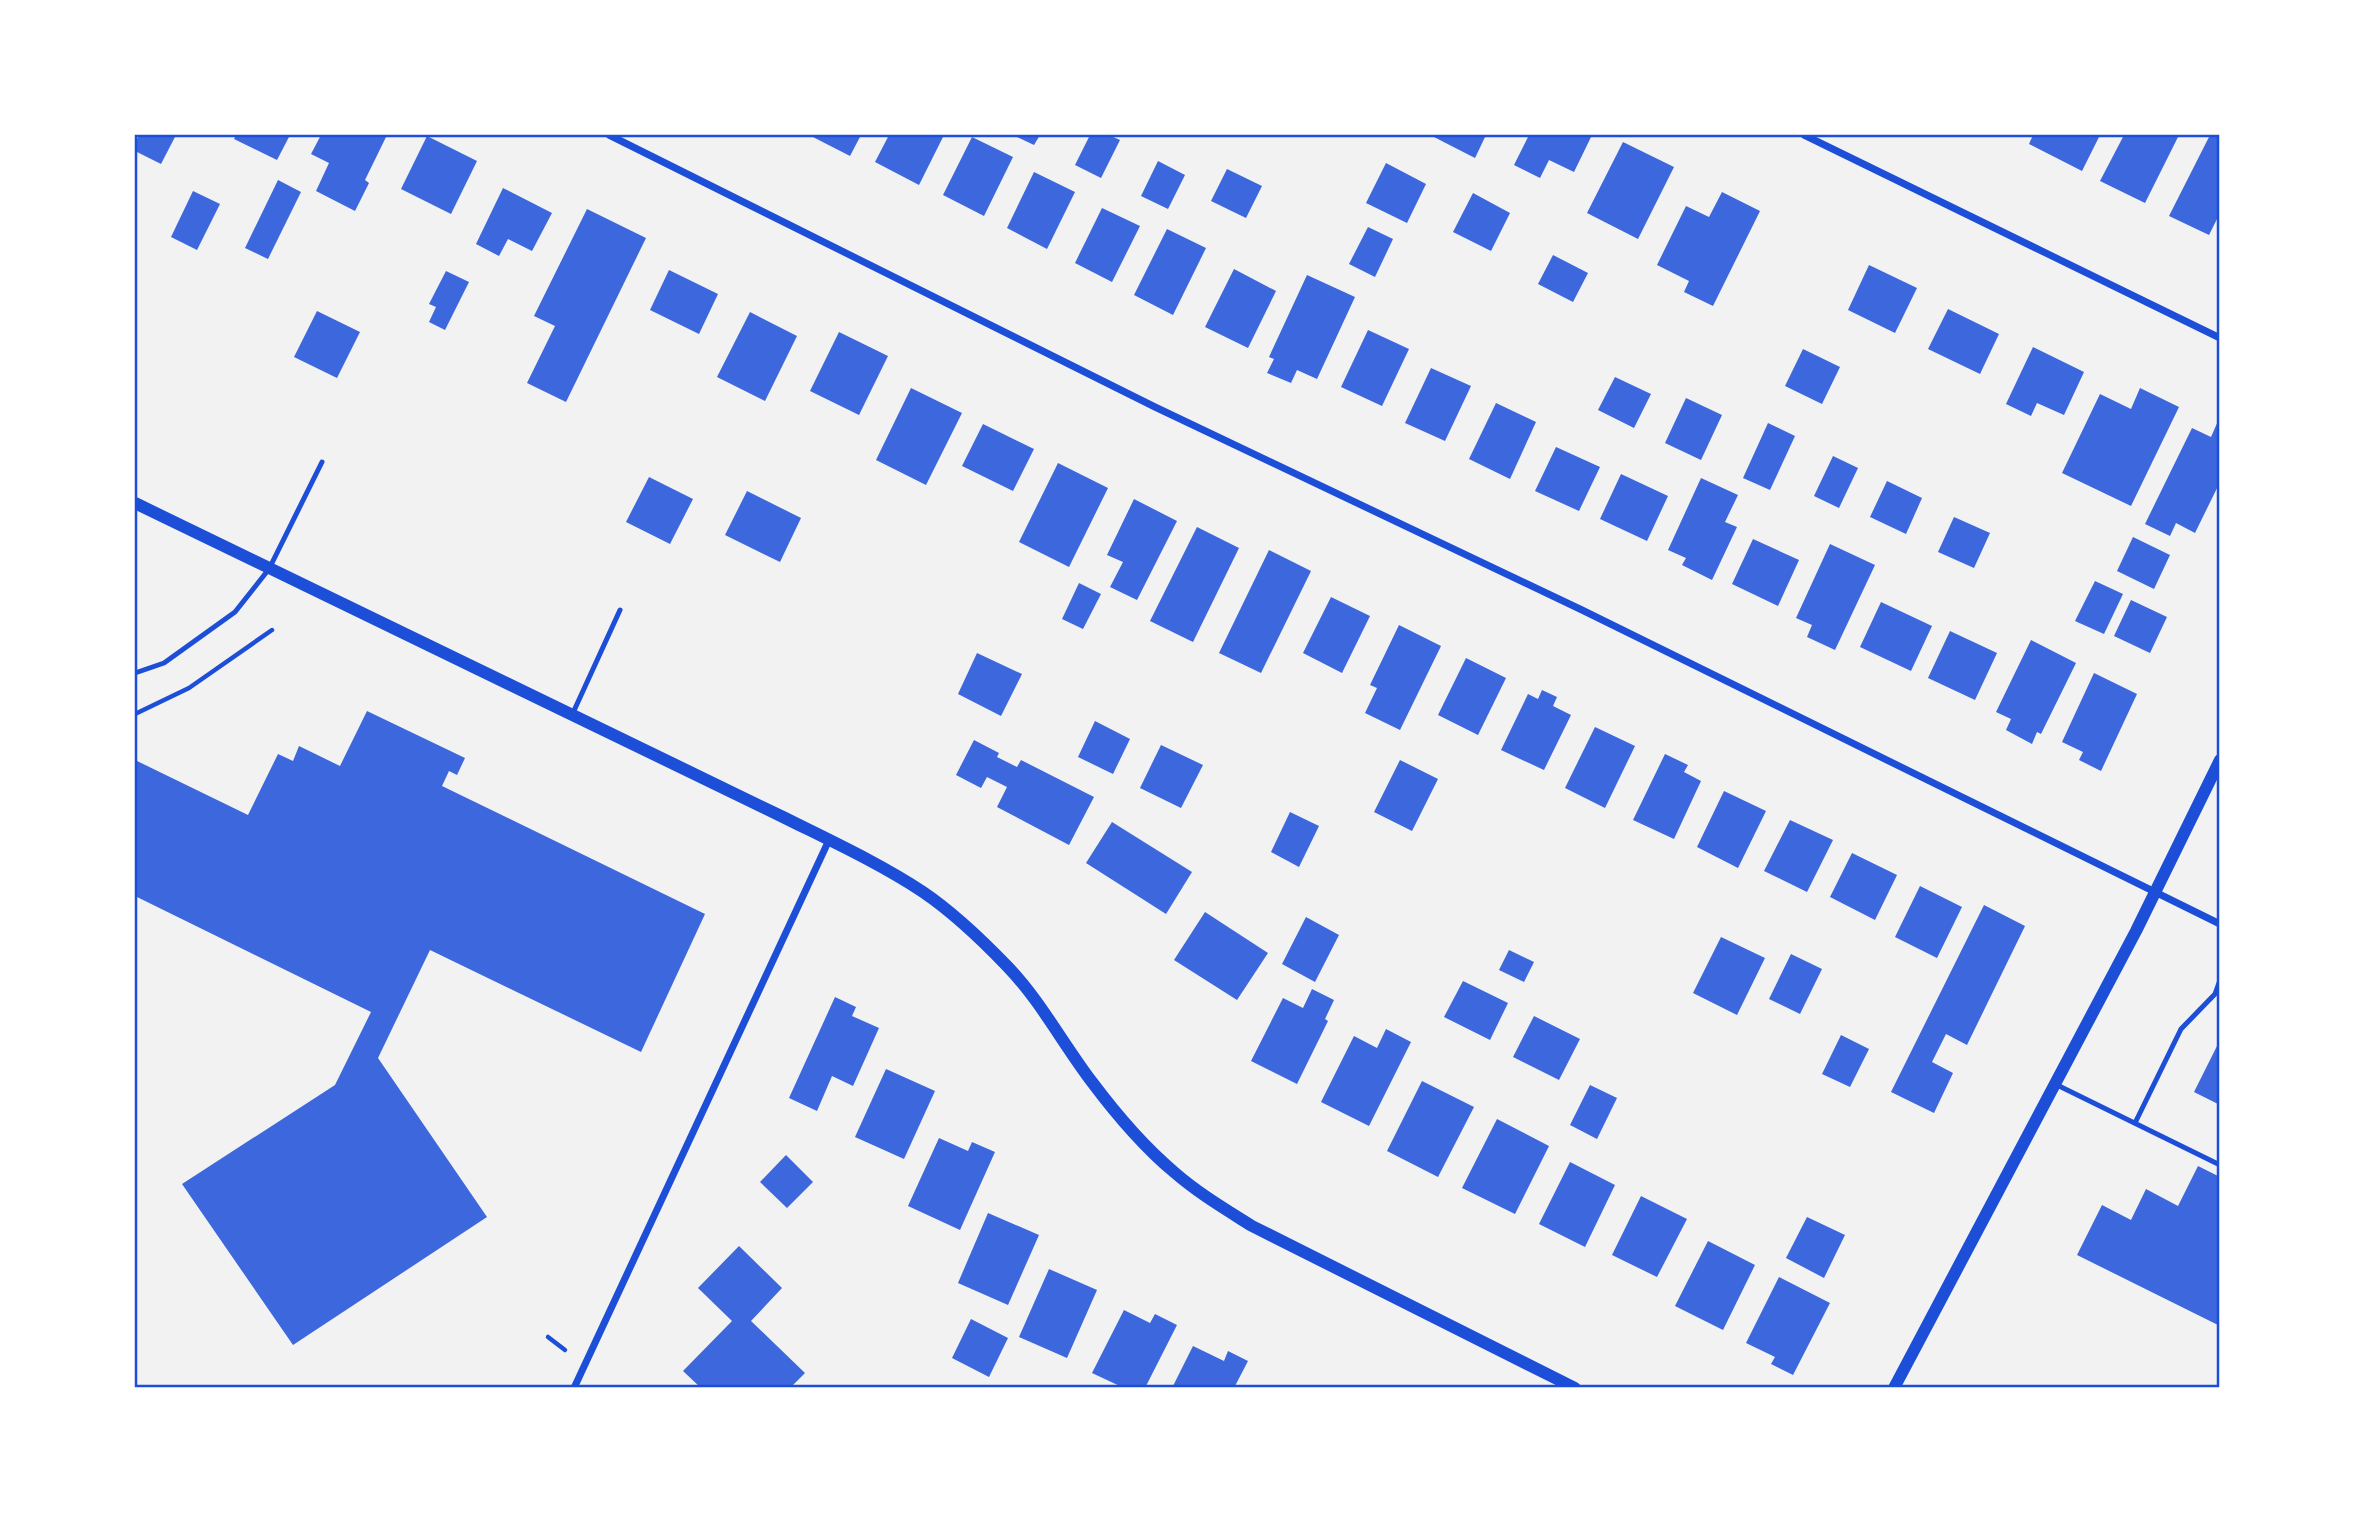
<svg xmlns="http://www.w3.org/2000/svg" width="2355" height="1523" font-family="Poppins,sans-serif">
	<style>
		.building { fill: #3d67dc }
		.lines { fill: none; stroke-linecap: round; stroke-linejoin: round }
		.path { stroke: #1d4ed8; stroke-width: 4.5 }
		.service { stroke: #1d4ed8; stroke-width: 5 }
		.minor { stroke: #1d4ed8; stroke-width: 7 }
		.tertiary { stroke: #1d4ed8; stroke-width: 12 }
		.neatline { fill: none; stroke: #1d4ed8; stroke-width: 2.5 }
	</style>
	<rect width="100%" height="100%" fill="#f2f2f2"/>
	<g class="building">
		<path d="M139,135H176L161,164L135,151V143Z"/>
		<path d="M236,135H290L277,160L234,139Z"/>
		<path d="M321,135H387L365,180L369,183L355,211L316,191L329,163L311,154Z"/>
		<path d="M809,135H861L850,156Z"/>
		<path d="M889,135H944L919,185L875,162Z"/>
		<path d="M1013,135H1040L1034,145Z"/>
		<path d="M1090,135H1109L1120,140L1101,178L1075,165Z"/>
		<path d="M1430,135H1486L1475,158Z"/>
		<path d="M1529,135H1592L1574,172L1549,160L1540,178L1514,165Z"/>
		<path d="M2033,135H2100L2082,171L2029,144Z"/>
		<path d="M2124,135H2179L2145,203L2100,181Z"/>
		<path d="M2210,135L2220,137V213L2209,235L2169,216Z"/>
		<path d="M427,136L477,161L451,214L401,189Z"/>
		<path d="M972,137L1013,157L984,216L943,195Z"/>
		<path d="M1623,142L1674,167L1638,239L1587,213Z"/>
		<path d="M1158,161L1185,175L1168,209L1141,196Z"/>
		<path d="M1386,163L1426,184L1407,223L1366,203Z"/>
		<path d="M1227,169L1262,186L1246,218L1211,201Z"/>
		<path d="M1034,172L1075,192L1047,249L1007,228Z"/>
		<path d="M278,180L301,192L268,259L245,248Z"/>
		<path d="M503,188L552,213L532,251L508,239L499,256L476,244Z"/>
		<path d="M193,191L220,204L197,250L171,237Z"/>
		<path d="M1722,192L1760,211L1713,306L1684,292L1689,281L1657,265L1686,206L1709,217Z"/>
		<path d="M1473,193L1510,213L1491,251L1453,232Z"/>
		<path d="M1102,208L1140,226L1112,282L1075,263Z"/>
		<path d="M587,209L646,238L566,402L527,383L555,326L534,316Z"/>
		<path d="M1368,227L1393,239L1375,277L1349,264Z"/>
		<path d="M1167,229L1206,248L1173,315L1134,295Z"/>
		<path d="M1553,255L1588,273L1573,302L1538,284Z"/>
		<path d="M1869,265L1917,288L1895,333L1848,310Z"/>
		<path d="M1234,269L1276,291L1248,348L1205,327Z"/>
		<path d="M669,270L718,294L699,334L650,310Z"/>
		<path d="M446,271L469,282L445,330L429,322L436,307L429,304Z"/>
		<path d="M1307,275L1355,297L1317,379L1297,370L1291,383L1267,373L1274,359L1269,357Z"/>
		<path d="M1948,309L1999,334L1980,374L1928,349Z"/>
		<path d="M317,311L360,332L337,378L294,357Z"/>
		<path d="M750,312L797,336L765,401L717,377Z"/>
		<path d="M1368,330L1409,349L1382,406L1341,387Z"/>
		<path d="M839,332L888,356L859,415L810,391Z"/>
		<path d="M2033,347L2084,372L2064,415L2037,403L2031,416L2006,404Z"/>
		<path d="M1803,349L1840,367L1822,404L1785,386Z"/>
		<path d="M1431,368L1471,386L1445,441L1405,423Z"/>
		<path d="M1615,377L1651,394L1634,428L1598,410Z"/>
		<path d="M911,388L962,413L926,485L876,460Z"/>
		<path d="M2140,388L2179,407L2131,506L2062,473L2100,394L2131,409Z"/>
		<path d="M1686,398L1722,415L1701,460L1665,443Z"/>
		<path d="M1496,403L1536,422L1510,479L1469,459Z"/>
		<path d="M2218,421L2220,422V482L2195,533L2176,523L2170,536L2145,524L2192,428L2211,437Z"/>
		<path d="M1768,423L1795,436L1770,490L1743,478Z"/>
		<path d="M983,424L1034,449L1013,491L962,466Z"/>
		<path d="M1556,447L1600,467L1579,511L1535,491Z"/>
		<path d="M1833,456L1858,468L1839,508L1814,496Z"/>
		<path d="M1058,463L1108,488L1069,567L1019,542Z"/>
		<path d="M1621,474L1668,496L1647,541L1600,519Z"/>
		<path d="M649,477L693,499L670,544L626,522Z"/>
		<path d="M1701,478L1738,495L1725,522L1737,527L1712,580L1682,565L1686,558L1668,550Z"/>
		<path d="M1887,481L1922,498L1906,534L1870,517Z"/>
		<path d="M747,491L801,518L780,562L725,535Z"/>
		<path d="M1134,499L1177,521L1137,600L1110,587L1123,562L1107,555Z"/>
		<path d="M1954,517L1990,533L1974,568L1938,552Z"/>
		<path d="M1197,527L1239,548L1193,642L1150,621Z"/>
		<path d="M2133,537L2170,555L2154,589L2117,571Z"/>
		<path d="M1753,539L1799,560L1778,606L1732,584Z"/>
		<path d="M1830,544L1875,565L1835,650L1807,637L1812,625L1796,618Z"/>
		<path d="M1269,550L1311,571L1261,673L1219,653Z"/>
		<path d="M2095,581L2123,594L2104,634L2075,621Z"/>
		<path d="M1079,583L1101,594L1083,629L1062,619Z"/>
		<path d="M1331,597L1370,616L1342,673L1303,653Z"/>
		<path d="M2131,600L2167,617L2150,653L2114,636Z"/>
		<path d="M1881,602L1932,626L1911,671L1860,647Z"/>
		<path d="M1399,625L1441,646L1400,730L1365,713L1377,688L1370,685Z"/>
		<path d="M1950,631L1997,653L1975,700L1928,678Z"/>
		<path d="M2031,640L2076,663L2041,734L2037,732L2032,744L2006,730L2011,719L1996,712Z"/>
		<path d="M977,653L1022,674L1001,716L958,694Z"/>
		<path d="M1466,658L1506,678L1478,735L1438,715Z"/>
		<path d="M2094,673L2137,694L2101,771L2079,760L2083,752L2062,742Z"/>
		<path d="M1542,690L1557,697L1553,706L1571,715L1544,770L1501,750L1528,694L1538,699Z"/>
		<path d="M367,711L465,758L457,775L449,771L442,786L705,914L641,1052L430,950L378,1058L487,1217L293,1345L182,1184L335,1085L371,1012L135,896V760L248,815L278,754L293,761L299,746L340,766Z"/>
		<path d="M1095,721L1130,739L1113,774L1078,757Z"/>
		<path d="M1595,727L1635,746L1605,808L1565,788Z"/>
		<path d="M974,740L999,753L997,757L1017,767L1021,760L1094,797L1069,845L997,807L1007,787L987,777L981,788L956,775Z"/>
		<path d="M1161,745L1203,765L1181,808L1140,788Z"/>
		<path d="M1665,754L1688,765L1684,772L1701,781L1674,839L1633,820Z"/>
		<path d="M1400,760L1438,779L1412,831L1374,812Z"/>
		<path d="M1724,791L1766,811L1738,868L1697,847Z"/>
		<path d="M1290,812L1319,826L1299,867L1271,852Z"/>
		<path d="M1790,820L1833,840L1807,892L1764,871Z"/>
		<path d="M1112,822L1192,872L1166,914L1086,863Z"/>
		<path d="M1852,853L1897,875L1875,920L1830,897Z"/>
		<path d="M1920,886L1962,907L1937,958L1895,937Z"/>
		<path d="M1984,905L2025,926L1967,1045L1946,1034L1932,1062L1953,1073L1934,1113L1891,1092Z"/>
		<path d="M1205,912L1268,953L1237,1000L1174,960Z"/>
		<path d="M1306,917L1339,935L1315,982L1282,964Z"/>
		<path d="M1721,937L1765,958L1737,1015L1693,993Z"/>
		<path d="M1509,950L1534,962L1524,982L1499,970Z"/>
		<path d="M1791,954L1822,969L1800,1014L1769,999Z"/>
		<path d="M1463,981L1508,1003L1490,1040L1444,1017Z"/>
		<path d="M1312,989L1334,1000L1325,1019L1328,1021L1297,1084L1251,1061L1283,998L1303,1008Z"/>
		<path d="M835,997L856,1007L852,1016L879,1028L853,1086L832,1076L817,1111L789,1098Z"/>
		<path d="M1534,1016L1580,1039L1559,1080L1513,1057Z"/>
		<path d="M1386,1029L1411,1042L1369,1126L1321,1102L1354,1036L1377,1048Z"/>
		<path d="M1841,1035L1869,1049L1850,1087L1822,1074Z"/>
		<path d="M2220,1040V1105L2194,1092Z"/>
		<path d="M886,1069L935,1091L904,1159L855,1137Z"/>
		<path d="M1422,1081L1474,1107L1438,1177L1387,1151Z"/>
		<path d="M1590,1085L1617,1098L1597,1139L1570,1125Z"/>
		<path d="M1497,1119L1549,1146L1515,1214L1462,1188Z"/>
		<path d="M939,1138L968,1151L972,1142L995,1152L960,1230L908,1206Z"/>
		<path d="M786,1155L813,1182L787,1208L760,1182Z"/>
		<path d="M1570,1162L1615,1185L1585,1247L1539,1224Z"/>
		<path d="M2198,1166L2220,1177V1326L2077,1255L2102,1205L2131,1220L2146,1189L2178,1206Z"/>
		<path d="M1641,1196L1687,1219L1657,1277L1612,1255Z"/>
		<path d="M988,1213L1039,1235L1008,1305L958,1283Z"/>
		<path d="M1807,1217L1845,1235L1824,1278L1786,1258Z"/>
		<path d="M1708,1241L1755,1265L1723,1330L1675,1306Z"/>
		<path d="M739,1246L782,1288L751,1321L805,1373L790,1388H701L683,1371L732,1321L698,1288Z"/>
		<path d="M1049,1269L1097,1290L1067,1358L1019,1337Z"/>
		<path d="M1779,1277L1830,1303L1793,1375L1771,1364L1775,1357L1746,1343Z"/>
		<path d="M1124,1310L1150,1323L1155,1314L1177,1325L1145,1388H1124L1092,1373Z"/>
		<path d="M971,1319L1008,1338L989,1377L952,1358Z"/>
		<path d="M1193,1346L1224,1361L1228,1351L1248,1361L1234,1388H1172Z"/>
	</g>
	<g class="lines">
		<g class="path">
			<path d="M135,714L189,688L272,630"/>
			<path d="M548,1337L565,1350"/>
		</g>
		<g class="service">
			<path d="M135,673L164,663L235,612L269,569L322,462"/>
			<path d="M572,715L620,610"/>
			<path d="M2055,1084L2220,1165"/>
			<path d="M2135,1123L2181,1029L2215,994L2220,980"/>
		</g>
		<g class="minor">
			<path d="M609,135L1155,407L1582,610L2220,924"/>
			<path d="M1804,135L2220,338"/>
			<path d="M574,1388L829,840"/>
		</g>
		<g class="tertiary">
			<path d="M135,503L783,817C831,841 879,863 923,892C954,913 982,940 1007,966C1040,1000 1063,1044 1092,1082C1116,1114 1143,1146 1174,1172C1198,1193 1225,1209 1252,1226L1575,1388"/>
			<path d="M1894,1388L2136,931L2220,760"/>
		</g>
	</g>
	<rect width="2355" height="1523" fill="none" stroke="#ffffff" stroke-width="273"/>
	<rect x="136" y="136" width="2082" height="1250" class="neatline"/>
</svg>
